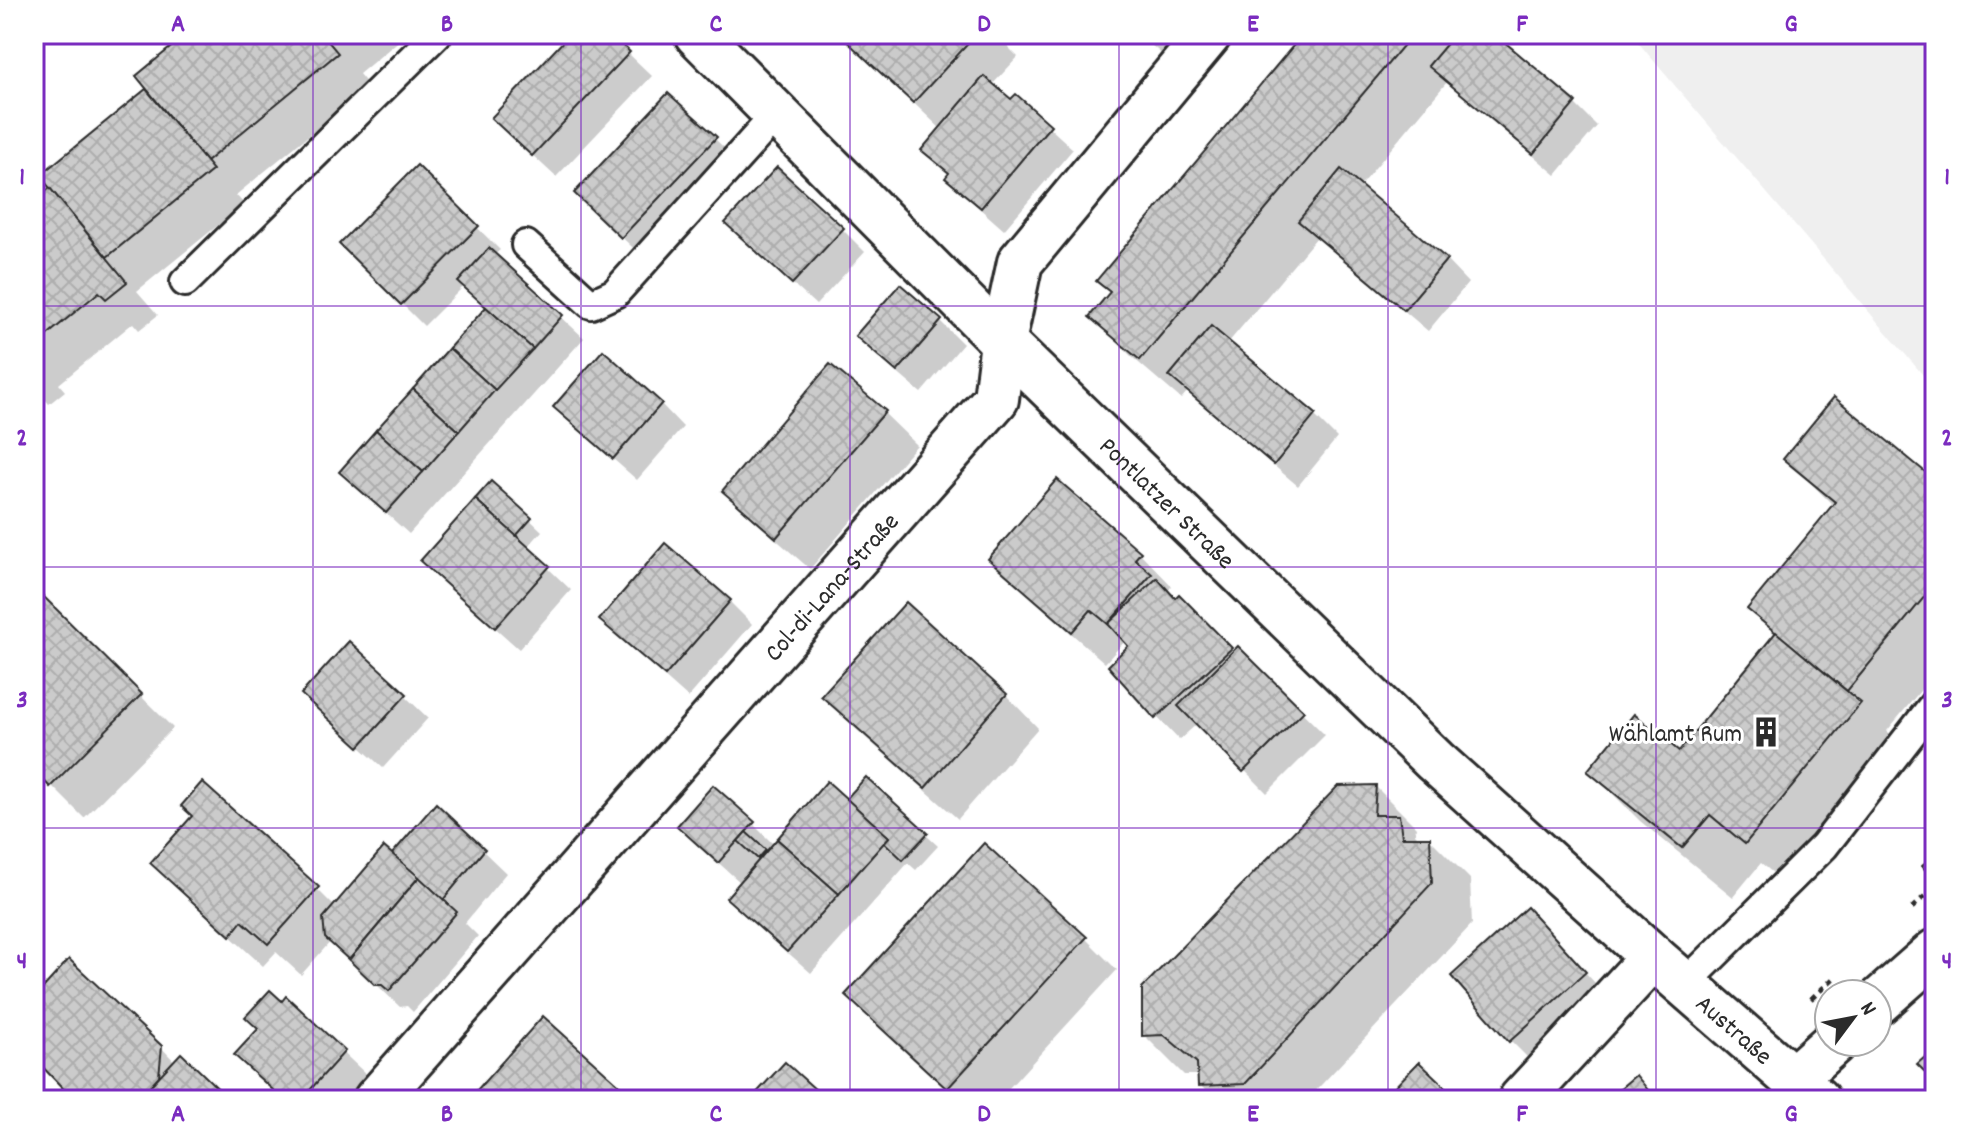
<svg xmlns="http://www.w3.org/2000/svg" width="1969" height="1134" font-family="Dekko,sans-serif">
	<style>
		.built { fill: #efefef }
		.shadow { fill: #0003 }
		.building { fill: url(#building-cross-hatch); stroke: #2b2b2b; stroke-width: 2 }
		.lines { fill: none; stroke-linecap: round; stroke-linejoin: round }
		.lane-casing { stroke: #2b2b2b; stroke-width: 34 }
		.street-casing { stroke: #2b2b2b; stroke-width: 50 }
		.path { stroke: #2b2b2b; stroke-width: 5; stroke-dasharray: 6 6; stroke-linecap: butt }
		.lane { stroke: #fff; stroke-width: 28 }
		.street { stroke: #fff; stroke-width: 44 }
		.grid { fill: none; stroke: #7b2cbf; stroke-width: 2; stroke-opacity: 0.55 }
		.labels { text-anchor: middle; stroke-width: 6; stroke-linejoin: round; paint-order: stroke }
		.street-label { font-size: 26px; fill: #2b2b2b; stroke: #fff }
		.poi-label { font-size: 26px; fill: #2b2b2b; stroke: #fff; text-anchor: end }
		.neatline { fill: none; stroke: #7b2cbf; stroke-width: 3 }
		.grid-label { font-size: 26px; text-anchor: middle; font-weight: bold; fill: #7b2cbf }
	</style>
	<defs>
		<pattern id="building-cross-hatch" width="8" height="8" patternUnits="userSpaceOnUse" patternTransform="scale(2)"><rect width="8" height="8" fill="#cbcbcb"/><path d="M0 0l8 8M0 8l8-8" fill="none" stroke="#aeaeae"/></pattern>
	</defs>
	<rect width="100%" height="100%" fill="#fff"/>
	<filter id="ink" filterUnits="userSpaceOnUse"><feTurbulence type="fractalNoise" baseFrequency=".0125" numOctaves="2"/><feDisplacementMap in="SourceGraphic" scale="16" xChannelSelector="R" yChannelSelector="G"/><feConvolveMatrix kernelMatrix="1 2 1 2 8 2 1 2 1" color-interpolation-filters="sRGB"/></filter>
	<g filter="url(#ink)">
		<path class="built" d="M1631,34H1935V389L1653,60Z"/>
		<g class="shadow">
			<path d="M190,34H407L359,74L369,86L236,195L244,204L137,291L158,315L139,330L133,323L59,384L65,391L49,404L43,397L34,404V160L45,174L148,89Z"/>
			<path d="M572,34H608L652,76L556,177L516,140Z"/>
			<path d="M841,34H995L1018,57L992,85L1011,102L1016,97L1073,149L1004,230L970,200L948,177L950,175L923,150L941,129Z"/>
			<path d="M1138,34H1181L1163,55Z"/>
			<path d="M1306,34H1492L1574,103L1597,126L1556,175L1447,82L1359,187L1446,260L1468,283L1428,331L1317,237L1228,343L1315,416L1337,438L1298,486L1187,392L1181,399L1132,357L1092,317Z"/>
			<path d="M715,139L738,161L645,259L599,216Z"/>
			<path d="M417,168L500,250L494,255L584,338L409,534L365,494L488,309L464,286L424,326L342,244Z"/>
			<path d="M842,229L865,252L816,305L750,245Z"/>
			<path d="M901,287L941,322L963,344L921,393L881,359L858,336Z"/>
			<path d="M661,404L683,427L637,480L579,429L556,407Z"/>
			<path d="M884,413L917,445L810,569L757,523L724,491Z"/>
			<path d="M1786,459L1935,483V673L1887,731L1910,754L1797,893L1761,863L1733,897L1640,821L1590,771L1680,754L1776,635L1750,609L1834,506Z"/>
			<path d="M492,484L542,531L527,548L571,590L519,649L445,583Z"/>
			<path d="M1140,553L1172,586L1167,591L1175,600L1179,597L1234,653L1238,649L1325,735L1267,793L1198,723L1179,740L1157,717L1131,646L1125,641L1105,663L1023,591L991,559Z"/>
			<path d="M34,590L173,728L84,818L34,768Z"/>
			<path d="M729,601L752,624L688,698L625,642L602,620Z"/>
			<path d="M906,605L1006,695L1038,728L958,819L856,729L824,696Z"/>
			<path d="M405,696L428,718L383,768L326,716Z"/>
			<path d="M866,780L938,846L916,870L908,863L811,973L751,920L728,898L741,883L702,848L753,824L774,845L846,801Z"/>
			<path d="M1376,787L1416,827L1415,834L1420,839H1430L1470,879L1472,924L1307,1100H1215L1200,1085V1075H1184L1144,1035Z"/>
			<path d="M436,806L506,873L465,923L478,936L413,1012L407,1006L400,1007L331,941L301,975L276,952L263,966L185,895L153,863L317,889L335,907L393,857Z"/>
			<path d="M1549,933L1607,996L1533,1063L1510,1040Z"/>
			<path d="M1085,938L1117,970L998,1100H959L847,995Z"/>
			<path d="M286,999L367,1075L344,1100H285L282,1004Z"/>
			<path d="M34,1001L161,1047L175,1062L227,1100H77L34,1055Z"/>
			<path d="M1419,1065L1456,1100H1385Z"/>
		</g>
		<g class="building">
			<path d="M187,34H322L338,53L206,162L136,76Z"/>
			<path d="M570,34H611L630,52L532,156L491,118Z"/>
			<path d="M839,34H977L913,103Z"/>
			<path d="M1303,34H1413L1140,360L1089,317L1110,292L1096,281Z"/>
			<path d="M1455,34H1495L1576,102L1533,154L1428,66Z"/>
			<path d="M984,76L1011,99L1016,94L1051,125L981,208L945,178L949,173L921,150Z"/>
			<path d="M146,89L213,170L107,257L39,176Z"/>
			<path d="M668,93L717,137L621,238L574,193Z"/>
			<path d="M417,165L479,226L401,305L339,244Z"/>
			<path d="M777,167L844,228L792,284L725,223Z"/>
			<path d="M34,169L50,188L34,201Z"/>
			<path d="M1341,169L1447,259L1404,310L1298,221Z"/>
			<path d="M50,188L127,282L106,299L99,292L34,346V201Z"/>
			<path d="M489,248L563,315L533,349L458,282Z"/>
			<path d="M900,284L942,320L897,372L855,336Z"/>
			<path d="M486,307L533,349L495,390L449,348Z"/>
			<path d="M1211,326L1316,414L1274,465L1169,376Z"/>
			<path d="M449,348L495,390L459,431L413,389Z"/>
			<path d="M603,350L662,403L613,459L553,407Z"/>
			<path d="M830,364L886,411L776,538L722,491Z"/>
			<path d="M413,389L459,431L423,472L376,430Z"/>
			<path d="M1834,397L1935,480V584L1847,691L1747,609L1835,502L1783,459Z"/>
			<path d="M376,430L423,472L386,513L339,472Z"/>
			<path d="M1057,479L1141,552L1135,559L1152,574L1108,624L1091,610L1072,632L988,559Z"/>
			<path d="M491,481L532,518L516,536L475,499Z"/>
			<path d="M475,499L550,566L495,628L420,561Z"/>
			<path d="M665,543L731,600L665,676L599,620Z"/>
			<path d="M1157,578L1175,598L1179,594L1232,648L1155,719L1108,666L1128,646L1108,624Z"/>
			<path d="M34,587L142,694L50,787L34,771Z"/>
			<path d="M906,602L1007,694L925,788L821,696Z"/>
			<path d="M1776,632L1861,703L1745,844L1710,815L1682,848L1587,771L1634,714L1679,751Z"/>
			<path d="M349,641L407,694L359,747L301,694Z"/>
			<path d="M1238,646L1304,711L1243,772L1178,706Z"/>
			<path d="M866,777L928,833L903,860L884,842L889,837L846,799Z"/>
			<path d="M827,781L889,837L839,894L777,839Z"/>
			<path d="M202,782L319,887L268,944L242,921L230,936L150,863L192,816L181,806Z"/>
			<path d="M713,785L755,822L718,863L677,826Z"/>
			<path d="M1376,785L1374,815H1399L1402,837H1430L1432,883L1245,1084L1198,1086L1197,1063L1164,1035L1142,1036V988L1338,786Z"/>
			<path d="M436,803L485,849L443,900L392,854Z"/>
			<path d="M746,832L766,850L758,859L738,841Z"/>
			<path d="M777,839L839,894L787,952L726,898Z"/>
			<path d="M984,843L1087,937L947,1089L845,995Z"/>
			<path d="M384,847L419,877L349,960L325,938L323,918Z"/>
			<path d="M1935,855V881L1922,866Z"/>
			<path d="M419,877L457,912L389,991L382,985H375L349,960Z"/>
			<path d="M1527,907L1586,972L1509,1042L1451,976Z"/>
			<path d="M69,959L162,1046L159,1076L137,1100H74L34,1058V998Z"/>
			<path d="M270,990L282,1001L286,996L345,1051L301,1100H284L234,1055L258,1029L245,1017Z"/>
			<path d="M543,1016L636,1100H468Z"/>
			<path d="M1935,1048V1082L1917,1064Z"/>
			<path d="M181,1053L230,1100H137Z"/>
			<path d="M785,1062L827,1100H750Z"/>
			<path d="M1419,1062L1458,1099L1457,1100L1383,1099Z"/>
			<path d="M1636,1075L1656,1100H1606Z"/>
		</g>
		<g class="lines">
			<g class="lane-casing">
				<g id="lane">
					<path d="M526,245L591,304L615,293L777,114"/>
					<path d="M185,282L437,34"/>
					<path d="M1685,984L1824,846L1935,703"/>
				</g>
			</g>
			<g class="street-casing">
				<g id="street">
					<path id="s1" d="M697,34L1003,342L1435,761L1653,957L1817,1100"/>
					<path d="M1877,1003L1935,952"/>
					<path d="M1794,1078L1834,1042"/>
					<path id="s2" d="M376,1100L996,399L1003,342L1020,262L1209,34"/>
					<path d="M1521,1100L1653,957"/>
				</g>
			</g>
			<g class="path">
				<path d="M1912,908L1935,887"/>
				<path d="M1811,999L1836,976"/>
			</g>
			<use href="#lane" class="lane"/>
			<use href="#street" class="street"/>
		</g>
	</g>
	<path class="grid" d="M313,34V1100M581,34V1100M850,34V1100M1119,34V1100M1388,34V1100M1656,34V1100M34,306H1935M34,567H1935M34,828H1935"/>
	<defs>
		<g id="building-bare" transform="scale(2.4)"><path d="M-4-6H4V6H1V3H-1V6H-4ZM-2.5-4.3h1.7v1.8h-1.7ZM.8-4.3h1.7v1.8H.8ZM-2.5-1h1.7V.8h-1.7ZM.8-1h1.7V.8H.8Z" fill="#2b2b2b" stroke="#fff" stroke-width="2.5" paint-order="stroke"/></g>
	</defs>
	<g fill-rule="evenodd">
		<use href="#building-bare" x="1766" y="732"/>
	</g>
	<g class="labels">
		<g class="street-label">
			<text dy="9" stroke="none"><textPath href="#s1" startOffset="664">Pontlatzer Straße</textPath></text>
			<text dy="9" stroke="none"><textPath href="#s2" startOffset="686">Col-di-Lana-Straße</textPath></text>
			<text dy="9" stroke="none"><textPath href="#s1" startOffset="1438">Austraße</textPath></text>
		</g>
		<g class="poi-label">
			<text x="1742" y="741">Wählamt Rum</text>
		</g>
	</g>
	<rect width="1969" height="1134" fill="none" stroke="#fff" stroke-width="88"/>
	<g transform="translate(1853 1018) rotate(58)"><circle r="38" fill="#ffffff" stroke="#aaaaaa" stroke-width="2"/>
	<path d="M0-6L14 30L0 20L-14 30Z" fill="#2b2b2b"/>
	<text y="-12" font-size="22" font-weight="bold" text-anchor="middle" fill="#2b2b2b">N</text>
	</g>
	<rect x="44" y="44" width="1881" height="1046" class="neatline"/>
	<g class="grid-label">
		<text x="178" y="31">A</text>
		<text x="447" y="31">B</text>
		<text x="716" y="31">C</text>
		<text x="984" y="31">D</text>
		<text x="1253" y="31">E</text>
		<text x="1522" y="31">F</text>
		<text x="1791" y="31">G</text>
		<text x="22" y="184">1</text>
		<text x="1947" y="184">1</text>
		<text x="22" y="445">2</text>
		<text x="1947" y="445">2</text>
		<text x="22" y="707">3</text>
		<text x="1947" y="707">3</text>
		<text x="22" y="968">4</text>
		<text x="1947" y="968">4</text>
		<text x="178" y="1121">A</text>
		<text x="447" y="1121">B</text>
		<text x="716" y="1121">C</text>
		<text x="984" y="1121">D</text>
		<text x="1253" y="1121">E</text>
		<text x="1522" y="1121">F</text>
		<text x="1791" y="1121">G</text>
	</g>
</svg>
